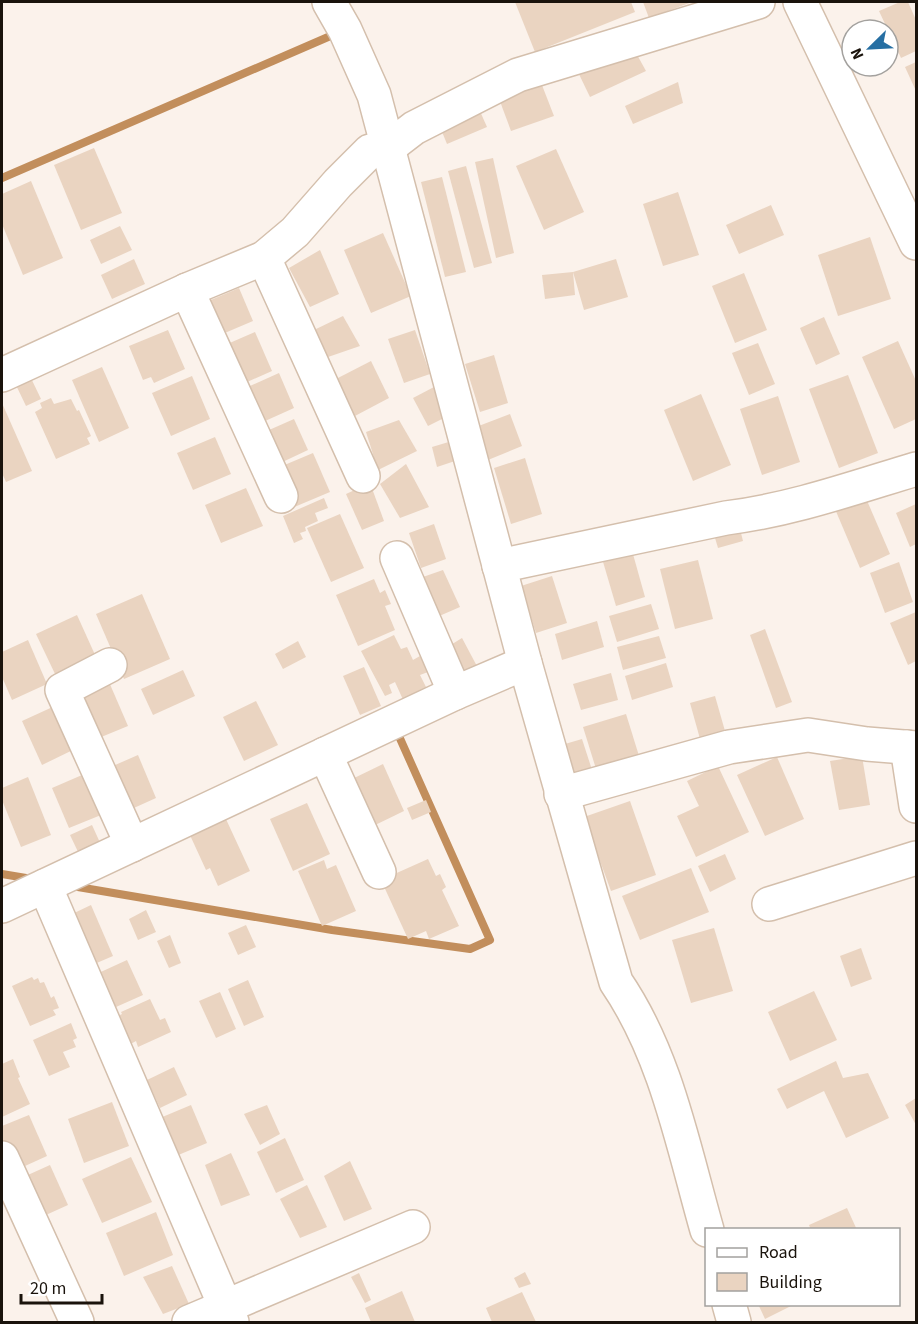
<svg xmlns="http://www.w3.org/2000/svg" width="918" height="1324" font-family="'Source Sans 3',sans-serif">
	<style>
		.lines { fill: none; stroke-linecap: round; stroke-linejoin: round }
		.stream { stroke: #c28e5c; stroke-width: 8 }
		.building { fill: #ead4c1 }
		.minor-casing { stroke: #d4bfac; stroke-width: 36 }
		.minor { stroke: #fff; stroke-width: 33 }
	</style>
	<rect width="100%" height="100%" fill="#fbf2eb"/>
	<g class="lines">
		<g class="stream">
			<path d="M2,178L335,34"/>
			<path d="M2,874L26,878"/>
			<path d="M72,886L332,930L470,949L490,940L398,734"/>
		</g>
	</g>
	<g class="building">
		<path d="M515,2H631L635,12L535,52Z"/>
		<path d="M643,2H692L649,18Z"/>
		<path d="M900,2H908L916,20V51L901,58L879,11Z"/>
		<path d="M630,42L646,71L590,97L576,68Z"/>
		<path d="M916,62V91L905,67Z"/>
		<path d="M540,80L554,116L511,131L498,96Z"/>
		<path d="M678,82L683,103L633,124L625,106Z"/>
		<path d="M475,100L487,127L447,144L436,117Z"/>
		<path d="M94,148L122,213L81,230L54,165Z"/>
		<path d="M556,149L584,212L544,230L516,166Z"/>
		<path d="M493,158L514,253L496,258L475,162Z"/>
		<path d="M466,166L492,263L474,268L448,171Z"/>
		<path d="M442,177L466,272L445,277L421,182Z"/>
		<path d="M31,181L63,258L23,275L2,224V194Z"/>
		<path d="M678,192L699,255L663,266L643,204Z"/>
		<path d="M771,205L784,235L739,254L726,225Z"/>
		<path d="M120,226L132,250L101,264L90,240Z"/>
		<path d="M383,233L411,296L371,313L344,250Z"/>
		<path d="M870,237L891,299L838,316L818,255Z"/>
		<path d="M320,250L339,294L310,307L289,268Z"/>
		<path d="M134,259L145,284L112,299L101,275Z"/>
		<path d="M616,259L628,297L584,310L573,272L575,295L545,299L542,275L573,272Z"/>
		<path d="M744,273L767,330L735,343L712,286Z"/>
		<path d="M239,288L253,321L213,338L199,305Z"/>
		<path d="M343,316L360,346L328,357L314,330Z"/>
		<path d="M824,317L840,354L816,365L800,328Z"/>
		<path d="M168,330L185,369L154,383L151,377L143,380L129,346Z"/>
		<path d="M415,330L430,374L404,383L388,339Z"/>
		<path d="M255,332L272,371L236,387L225,345Z"/>
		<path d="M898,341L916,381V419L894,429L862,357Z"/>
		<path d="M758,343L775,384L749,395L732,353Z"/>
		<path d="M494,355L508,403L480,412L465,364Z"/>
		<path d="M371,361L389,398L353,417L336,379Z"/>
		<path d="M102,367L129,428L99,442L72,380Z"/>
		<path d="M279,373L294,408L254,426L239,391Z"/>
		<path d="M29,374L41,399L26,406L14,381Z"/>
		<path d="M848,375L878,453L839,468L809,389Z"/>
		<path d="M192,376L210,419L171,436L152,393Z"/>
		<path d="M434,387L450,415L428,426L413,398Z"/>
		<path d="M701,394L731,465L693,481L664,410Z"/>
		<path d="M778,396L800,462L762,475L740,409Z"/>
		<path d="M51,398L54,404L71,399L77,411L79,410L91,436L87,438L90,444L56,459L35,412L42,408L40,403Z"/>
		<path d="M2,403L32,471L6,482L2,473Z"/>
		<path d="M510,414L522,446L488,460L476,427Z"/>
		<path d="M294,419L308,450L274,466L260,434Z"/>
		<path d="M399,420L417,451L378,470L366,432Z"/>
		<path d="M215,437L231,474L193,490L177,453Z"/>
		<path d="M452,441L458,460L437,467L432,447Z"/>
		<path d="M313,453L330,492L292,508L275,469Z"/>
		<path d="M525,458L542,514L511,524L494,468Z"/>
		<path d="M406,464L429,507L400,518L380,484Z"/>
		<path d="M370,483L384,521L362,530L346,494Z"/>
		<path d="M246,488L263,526L221,543L205,505Z"/>
		<path d="M865,496L890,554L860,568L835,509Z"/>
		<path d="M324,498L328,508L315,513L318,521L305,527L306,531L300,533L303,539L294,543L283,516Z"/>
		<path d="M916,504V544L910,547L896,513Z"/>
		<path d="M340,514L364,568L331,582L307,528Z"/>
		<path d="M710,521L739,525L743,541L718,548Z"/>
		<path d="M434,524L446,559L421,568L409,533Z"/>
		<path d="M631,547L645,597L616,606L601,555Z"/>
		<path d="M698,560L713,619L675,629L660,569Z"/>
		<path d="M899,562L913,602L885,613L870,573Z"/>
		<path d="M443,570L460,607L437,617L420,578Z"/>
		<path d="M552,576L567,623L536,633L521,586Z"/>
		<path d="M374,579L380,593L385,590L391,604L385,606L395,630L358,646L336,595Z"/>
		<path d="M142,594L170,659L124,679L96,614Z"/>
		<path d="M651,604L659,629L617,642L609,616Z"/>
		<path d="M916,612V661L908,665L890,623Z"/>
		<path d="M77,615L96,657L56,676L36,634Z"/>
		<path d="M597,621L604,647L562,660L555,634Z"/>
		<path d="M765,629L792,702L776,708L750,635Z"/>
		<path d="M394,635L401,649L407,647L413,660L420,656L428,672L420,675L429,693L405,704L395,682L389,685L392,693L385,696L361,651Z"/>
		<path d="M659,636L666,658L623,670L617,647Z"/>
		<path d="M462,638L479,670L465,679L449,646Z"/>
		<path d="M28,640L47,684L12,700L2,677V652Z"/>
		<path d="M298,641L306,657L283,669L275,654Z"/>
		<path d="M666,663L673,687L632,700L625,676Z"/>
		<path d="M364,667L381,706L360,715L343,676Z"/>
		<path d="M183,670L195,696L153,715L141,689Z"/>
		<path d="M611,673L618,700L581,710L573,684Z"/>
		<path d="M109,682L128,726L94,740L75,697Z"/>
		<path d="M715,696L727,738L702,746L690,703Z"/>
		<path d="M256,701L278,745L244,761L223,717Z"/>
		<path d="M57,705L77,748L42,765L22,721Z"/>
		<path d="M626,714L640,759L597,772L583,727Z"/>
		<path d="M582,739L593,773L576,779L565,744Z"/>
		<path d="M138,755L156,798L125,812L106,769Z"/>
		<path d="M862,756L870,805L839,810L830,761Z"/>
		<path d="M777,757L804,819L765,836L737,775Z"/>
		<path d="M383,764L404,811L367,829L346,782Z"/>
		<path d="M718,766L749,832L696,857L677,816L699,806L687,781Z"/>
		<path d="M89,772L106,813L69,828L52,788Z"/>
		<path d="M28,777L51,835L21,847L2,800V788Z"/>
		<path d="M426,800L431,812L412,820L407,808Z"/>
		<path d="M630,801L656,875L611,891L584,817Z"/>
		<path d="M307,803L330,854L293,871L270,819Z"/>
		<path d="M225,817L250,871L218,886L210,868L206,870L189,833Z"/>
		<path d="M92,825L102,847L80,856L70,835Z"/>
		<path d="M725,854L736,879L710,892L698,866Z"/>
		<path d="M428,859L436,876L440,874L446,887L442,890L459,926L429,939L426,931L408,939L381,880Z"/>
		<path d="M324,860L327,869L336,865L356,911L322,926L298,871Z"/>
		<path d="M691,868L709,912L640,940L622,896Z"/>
		<path d="M91,905L113,956L92,965L70,915Z"/>
		<path d="M146,910L156,932L138,940L129,919Z"/>
		<path d="M246,925L256,947L238,955L228,933Z"/>
		<path d="M714,928L733,991L691,1003L672,940Z"/>
		<path d="M170,935L181,963L169,968L157,941Z"/>
		<path d="M861,948L872,979L851,987L840,956Z"/>
		<path d="M127,960L143,995L107,1011L92,976Z"/>
		<path d="M32,977L34,980L38,978L40,983L44,982L51,998L54,996L59,1008L53,1010L56,1015L30,1026L12,986Z"/>
		<path d="M248,980L264,1017L244,1026L228,989Z"/>
		<path d="M814,991L837,1040L790,1061L768,1012Z"/>
		<path d="M220,992L236,1029L216,1038L199,1001Z"/>
		<path d="M150,999L160,1020L165,1018L171,1032L138,1047L136,1041L127,1046L112,1019L122,1014L121,1012Z"/>
		<path d="M71,1023L77,1038L73,1040L76,1047L63,1052L70,1067L49,1076L33,1040Z"/>
		<path d="M13,1059L20,1077L18,1078L30,1104L2,1117V1064Z"/>
		<path d="M836,1061L843,1078L868,1073L889,1118L846,1138L824,1091L787,1109L777,1089Z"/>
		<path d="M174,1067L187,1095L160,1108L147,1080Z"/>
		<path d="M916,1098V1125L905,1105Z"/>
		<path d="M112,1102L129,1146L84,1163L68,1119Z"/>
		<path d="M191,1105L207,1143L176,1156L160,1118Z"/>
		<path d="M267,1105L280,1134L260,1145L244,1114Z"/>
		<path d="M29,1115L47,1156L14,1171L2,1143V1126Z"/>
		<path d="M285,1138L304,1180L276,1193L257,1152Z"/>
		<path d="M231,1153L250,1195L221,1206L205,1165Z"/>
		<path d="M131,1157L152,1202L102,1223L82,1179Z"/>
		<path d="M350,1161L372,1209L344,1221L324,1176Z"/>
		<path d="M50,1165L68,1205L37,1219L19,1179Z"/>
		<path d="M307,1185L327,1227L300,1238L280,1199Z"/>
		<path d="M847,1208L857,1230H811L809,1225Z"/>
		<path d="M156,1212L173,1255L124,1276L106,1233Z"/>
		<path d="M172,1266L189,1304L163,1314L143,1277Z"/>
		<path d="M525,1272L531,1284L519,1288L514,1278Z"/>
		<path d="M359,1273L371,1300L365,1303L351,1277Z"/>
		<path d="M402,1291L415,1322H371L365,1308Z"/>
		<path d="M522,1292L536,1322H492L486,1308Z"/>
		<path d="M758,1304H795L765,1319Z"/>
	</g>
	<g class="lines">
		<g class="minor-casing">
			<g id="minor">
				<path d="M329,2L345,30L374,95L525,663L616,982C666,1055 683,1146 707,1230"/>
				<path d="M800,2L916,243"/>
				<path d="M264,258L363,476"/>
				<path d="M187,290L281,496"/>
				<path d="M2,375L187,290L264,258L295,232L338,183L370,151L388,148L414,128L518,75L758,2"/>
				<path d="M397,558L455,693"/>
				<path d="M499,566L726,518C791,510 853,488 916,469"/>
				<path d="M110,665L62,690L132,845"/>
				<path d="M907,747L916,806"/>
				<path d="M325,754L379,872"/>
				<path d="M561,794L729,747L808,735L867,744L916,748"/>
				<path d="M45,886L232,1322"/>
				<path d="M769,904L916,858"/>
				<path d="M2,906L455,693L525,663"/>
				<path d="M2,1158L77,1322"/>
				<path d="M729,1304L734,1322"/>
				<path d="M189,1322L413,1227"/>
			</g>
		</g>
		<use href="#minor" class="minor"/>
	</g>
	<rect width="918" height="1324" fill="none" stroke="#1a130c" stroke-width="6"/>
	<rect x="705" y="1228" width="195" height="78" fill="#ffffff" stroke="#a3a19e" stroke-width="1.5"/>
	<rect x="717" y="1248" width="30" height="9" fill="#ffffff" stroke="#a3a19e" stroke-width="1.5"/>
	<text x="759" y="1258" font-size="18" fill="#1a130c">Road</text>
	<rect x="717" y="1273" width="30" height="18" fill="#ead4c1" stroke="#a3a19e" stroke-width="1.5"/>
	<text x="759" y="1288" font-size="18" fill="#1a130c">Building</text>
	<g transform="translate(870 48) rotate(246)"><circle r="28" fill="#ffffff" stroke="#a3a19e" stroke-width="1.5"/>
	<path d="M0-4.5L10 22L0 15L-10 22Z" fill="#266fa3"/>
	<text y="-9" font-size="16" font-weight="bold" text-anchor="middle" fill="#1a130c">N</text>
	</g>
	<path d="M21 1294v9h81v-9" fill="none" stroke="#1a130c" stroke-width="3"/>
	<text x="30" y="1294" font-size="18" fill="#1a130c" stroke="#ffffff" stroke-width="4.5" paint-order="stroke">20 m</text>
</svg>
